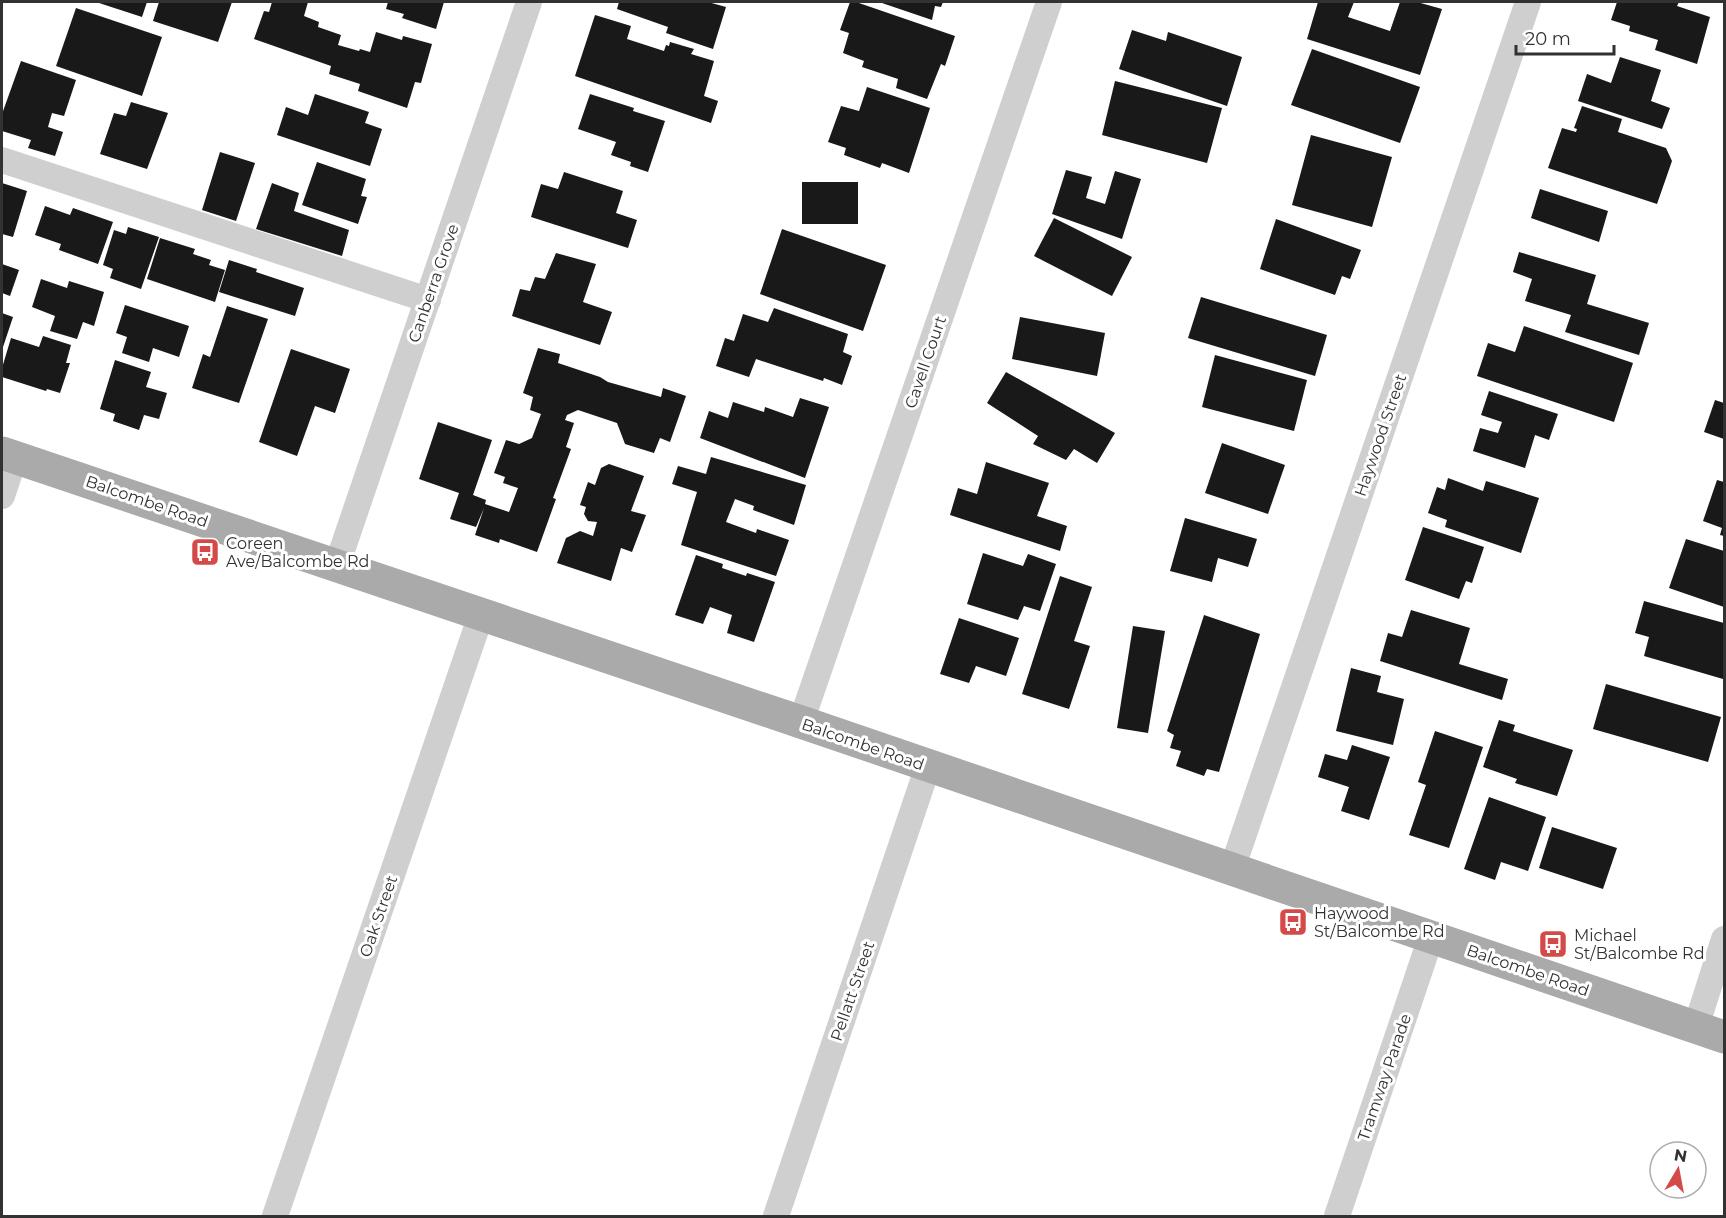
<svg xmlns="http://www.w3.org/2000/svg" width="1726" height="1218" font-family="Montserrat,sans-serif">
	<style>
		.building { fill: #191919 }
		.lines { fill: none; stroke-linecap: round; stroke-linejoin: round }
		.street { stroke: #cfcfcf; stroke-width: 26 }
		.primary { stroke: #aaa; stroke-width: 33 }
		.labels { text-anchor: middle; stroke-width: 6; stroke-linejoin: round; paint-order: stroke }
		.street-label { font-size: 16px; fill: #323232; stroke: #fff }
		.poi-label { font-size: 16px; fill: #323232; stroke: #fff; text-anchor: start }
	</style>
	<rect width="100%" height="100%" fill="#fff"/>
	<g class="building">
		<path d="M96,2H147L142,17Z"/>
		<path d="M159,2H232L218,42L153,21Z"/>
		<path d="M272,2H308L304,16L319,22L318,27L341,35L338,45L359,51L360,49L370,52L376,32L402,40L403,36L432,44L421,83L415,82L407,108L358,91L360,84L329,74L331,66L254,39L264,11L269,12Z"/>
		<path d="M388,2H444L436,29L402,18L404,14L386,9Z"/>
		<path d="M619,2H708L726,7L713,49L666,33L668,27L617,9Z"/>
		<path d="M850,2H856L955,36L945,66L941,64L927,99L896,88L898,79L862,67L864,61L843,53L849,33L840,30Z"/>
		<path d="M879,2H943L941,7L935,6L932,20Z"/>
		<path d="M1318,2H1354L1348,17L1390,31L1400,2H1417L1442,9L1420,75L1307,39Z"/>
		<path d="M1617,2H1679L1677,6L1710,17L1697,64L1655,50L1658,40L1629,31L1630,26L1611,20Z"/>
		<path d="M76,8L162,37L142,96L56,66Z"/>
		<path d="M595,15L631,26L627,39L664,51L666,45L669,46L670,42L694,49L691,54L714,61L704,96L718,101L711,123L575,76Z"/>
		<path d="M1132,30L1166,41L1168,32L1242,57L1227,106L1119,69Z"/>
		<path d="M1312,49L1420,87L1400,143L1291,105Z"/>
		<path d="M1620,57L1661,70L1651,101L1670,108L1662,129L1578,101L1587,74L1611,83Z"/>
		<path d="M21,61L76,80L64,116L52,113L48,127L63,132L55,156L28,148L31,140L2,131V114Z"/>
		<path d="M1115,81L1222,108L1207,163L1102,135Z"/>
		<path d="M867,87L930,108L909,173L882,163L880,168L844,155L846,148L828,142L841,106L859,111Z"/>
		<path d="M315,94L369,112L365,123L382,129L370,166L277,135L286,107L308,115Z"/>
		<path d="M590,94L634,108L633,111L665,121L648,172L630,166L631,162L611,155L616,142L578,129Z"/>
		<path d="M131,102L168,113L147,169L100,154L114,113L126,116Z"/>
		<path d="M1582,106L1622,119L1618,132L1666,148L1672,161L1657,204L1548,168L1562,128L1576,132L1577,129L1574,128Z"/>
		<path d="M1311,135L1392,157L1372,227L1292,205Z"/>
		<path d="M220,152L255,163L236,221L202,210Z"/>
		<path d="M317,162L366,179L361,196L367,197L358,224L302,205Z"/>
		<path d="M1066,170L1092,177L1086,198L1105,204L1115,171L1141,179L1122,239L1052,214Z"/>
		<path d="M564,172L623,191L616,213L637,220L628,248L531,217L541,184L558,189Z"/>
		<rect x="802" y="182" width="56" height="42"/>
		<path d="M2,183L27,191L13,237L2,234Z"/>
		<path d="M272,183L299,193L294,211L349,230L342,256L256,229Z"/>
		<path d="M1540,189L1608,211L1599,242L1531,218Z"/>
		<path d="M45,206L70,215L73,208L113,222L98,264L59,250L61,244L35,235Z"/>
		<path d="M1054,218L1132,257L1112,296L1034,256Z"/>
		<path d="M1276,219L1361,250L1350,279L1342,276L1335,295L1260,269Z"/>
		<path d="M128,227L159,237L141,289L110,278L113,269L103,265L114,230L126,234Z"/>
		<path d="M782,229L886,265L863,331L760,294Z"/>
		<path d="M160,238L195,249L193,254L211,260L209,265L225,270L215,302L147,279Z"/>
		<path d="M1519,252L1596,275L1587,304L1649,323L1639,355L1565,332L1571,315L1525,301L1532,279L1513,272Z"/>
		<path d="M556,253L596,264L583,302L612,312L600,345L512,316L520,289L530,291L535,277L545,279Z"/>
		<path d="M229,260L257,269L256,272L304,288L295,316L219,292Z"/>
		<path d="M2,264L19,270L10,296L2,293Z"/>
		<path d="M41,279L67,288L69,281L104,292L94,326L83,322L77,339L50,331L55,316L32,307Z"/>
		<path d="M1201,297L1327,335L1315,376L1188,338Z"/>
		<path d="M125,305L189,326L179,357L153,348L149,362L122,353L127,337L116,333Z"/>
		<path d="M227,306L268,319L239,403L192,388L203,354L210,357Z"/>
		<path d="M774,308L848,334L843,352L852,356L842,385L824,378L823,381L756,359L749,377L716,366L725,338L734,341L743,314L768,322Z"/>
		<path d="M2,313L13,317L2,350Z"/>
		<path d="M1020,317L1105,333L1097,376L1012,359Z"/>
		<path d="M1524,326L1633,363L1614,422L1477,376L1488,343L1515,352Z"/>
		<path d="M43,336L71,345L66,363H70L60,393L47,389L46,391L2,377V368L11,338L39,347Z"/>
		<path d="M538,348L560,354L558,363L600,377L608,382L661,397L663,388L686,396L670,442L660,438L654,453L625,444L617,423L578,410L567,415L565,420L574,423L566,447L571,449L553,498L556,499L537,552L500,539L499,543L475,535L484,508L476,527L450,519L459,493L419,479L438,422L492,440L473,495L486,500L485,504L509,512L518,488L503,483L505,477L494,473L506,440L519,444L532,438L541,414L530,410L533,397L523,393Z"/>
		<path d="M291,349L350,369L335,413L315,406L297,456L259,442Z"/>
		<path d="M1215,355L1307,380L1294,431L1202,407Z"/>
		<path d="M115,360L151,372L146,387L167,393L159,419L144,415L139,430L113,421L115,414L100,409Z"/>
		<path d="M1006,372L1115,433L1097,463L1074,449L1066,460L1033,444L1038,436L987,403Z"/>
		<path d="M1489,391L1558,414L1549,440L1535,435L1525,468L1473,451L1480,428L1498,433L1502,422L1481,415Z"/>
		<path d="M800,398L829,407L805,478L700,438L709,411L728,418L733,402L764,412L765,407L793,417Z"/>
		<path d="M1715,400L1724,403V439L1704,432Z"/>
		<path d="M1222,443L1285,465L1268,514L1205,493Z"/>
		<path d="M711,457L806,485L794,525L753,510L754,506L735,499L726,522L756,533L757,529L789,540L776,576L681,545L697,492L672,484L678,466L706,474Z"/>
		<path d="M986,462L1049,483L1037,516L1067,526L1060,551L950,515L958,488L977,494Z"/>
		<path d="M609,464L644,476L631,511L646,515L632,552L621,548L611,581L557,563L566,538L580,531L593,536L597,522L588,521L584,514L586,507L580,505L588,482L595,485L601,468Z"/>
		<path d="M1448,478L1483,491L1486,481L1539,498L1521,553L1445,527L1447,520L1428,513L1437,487L1445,490Z"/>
		<path d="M1717,480L1724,482V536L1720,535L1722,528L1703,521Z"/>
		<path d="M1185,518L1257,539L1248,567L1218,558L1212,582L1170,571Z"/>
		<path d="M1423,527L1484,547L1472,583L1466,581L1459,599L1405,580Z"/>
		<path d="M1686,539L1724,551V607L1669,588Z"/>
		<path d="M983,553L1023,566L1028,554L1056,564L1040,611L1024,606L1018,620L967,604Z"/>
		<path d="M696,555L723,564L722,568L746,576L747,573L775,582L754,642L727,633L732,615L710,607L703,624L675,615Z"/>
		<path d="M1060,576L1092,587L1074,641L1090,646L1069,709L1022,694Z"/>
		<path d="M1644,601L1724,623L1723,679L1644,656L1649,637L1635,633Z"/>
		<path d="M1411,610L1470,628L1459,664L1508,679L1502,700L1380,661L1388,633L1402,637Z"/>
		<path d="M1204,615L1260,634L1219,772L1207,769L1204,776L1176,766L1181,751L1170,748L1174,735L1167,731Z"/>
		<path d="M959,618L1019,638L1006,676L976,666L969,683L940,674Z"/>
		<path d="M1133,626L1165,631L1148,733L1117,728Z"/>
		<path d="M1351,668L1381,676L1377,692L1404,699L1393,745L1336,731Z"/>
		<path d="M1606,684L1721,717L1708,762L1593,729Z"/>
		<path d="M1499,720L1515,725L1513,731L1573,750L1557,796L1515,783L1517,779L1483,767Z"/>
		<path d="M1435,731L1483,747L1449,848L1409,835L1426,785L1418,782Z"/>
		<path d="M1352,745L1390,757L1369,820L1341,811L1349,787L1318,777L1325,754L1347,760Z"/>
		<path d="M1489,797L1546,817L1528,871L1501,862L1495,880L1464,869Z"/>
		<path d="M1552,827L1617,848L1603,889L1539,868Z"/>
	</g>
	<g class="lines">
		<g class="street">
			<path d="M2,160L428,300"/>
			<path d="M2,496L15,457"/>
			<path d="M337,565L529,2"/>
			<path d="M801,722L1049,2"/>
			<path d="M1232,869L1528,2"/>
			<path d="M1696,1027L1724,939"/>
			<path d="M275,1216L481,615"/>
			<path d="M776,1216L928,766"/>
			<path d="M1337,1216L1431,937"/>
		</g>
		<path class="primary" d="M2,453L801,722L1724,1037"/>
	</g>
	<defs>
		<g id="bus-square" transform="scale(1.5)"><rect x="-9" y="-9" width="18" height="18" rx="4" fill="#d44a49" stroke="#fff"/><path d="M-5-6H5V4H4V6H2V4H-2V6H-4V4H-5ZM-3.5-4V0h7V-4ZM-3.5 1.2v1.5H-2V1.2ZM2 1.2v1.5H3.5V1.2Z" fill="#fff"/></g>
	</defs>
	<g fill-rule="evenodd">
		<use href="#bus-square" x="205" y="552"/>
		<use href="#bus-square" x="1293" y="922"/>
		<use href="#bus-square" x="1553" y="944"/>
	</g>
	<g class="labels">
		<g class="street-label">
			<text transform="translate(433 283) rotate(-71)" y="6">Canberra Grove</text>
			<text transform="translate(925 362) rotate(-71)" y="6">Cavell Court</text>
			<text transform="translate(1380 435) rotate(-71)" y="6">Haywood Street</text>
			<text transform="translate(147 501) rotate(19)" y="6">Balcombe Road</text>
			<text transform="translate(863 744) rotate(19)" y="6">Balcombe Road</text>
			<text transform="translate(378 916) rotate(-71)" y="6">Oak Street</text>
			<text transform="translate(1528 970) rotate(19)" y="6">Balcombe Road</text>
			<text transform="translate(852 991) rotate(-71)" y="6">Pellatt Street</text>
			<text transform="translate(1384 1077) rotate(-71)" y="6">Tramway Parade</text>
		</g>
		<g class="poi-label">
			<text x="226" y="549">Coreen<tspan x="226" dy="18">Ave/Balcombe Rd</tspan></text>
			<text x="1314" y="919">Haywood<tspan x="1314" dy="18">St/Balcombe Rd</tspan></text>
			<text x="1574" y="941">Michael<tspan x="1574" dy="18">St/Balcombe Rd</tspan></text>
		</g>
	</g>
	<rect width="1726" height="1218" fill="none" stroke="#323232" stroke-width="6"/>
	<g transform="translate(1678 1170) rotate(10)"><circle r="28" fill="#ffffff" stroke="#adadad" stroke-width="1.5"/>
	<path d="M0-4.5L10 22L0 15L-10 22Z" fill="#d44a49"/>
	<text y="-9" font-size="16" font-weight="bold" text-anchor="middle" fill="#323232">N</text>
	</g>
	<path d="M1516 45v9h98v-9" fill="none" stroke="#323232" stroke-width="3"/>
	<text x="1525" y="45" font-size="18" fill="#323232" stroke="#ffffff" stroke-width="4.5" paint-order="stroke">20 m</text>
</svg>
